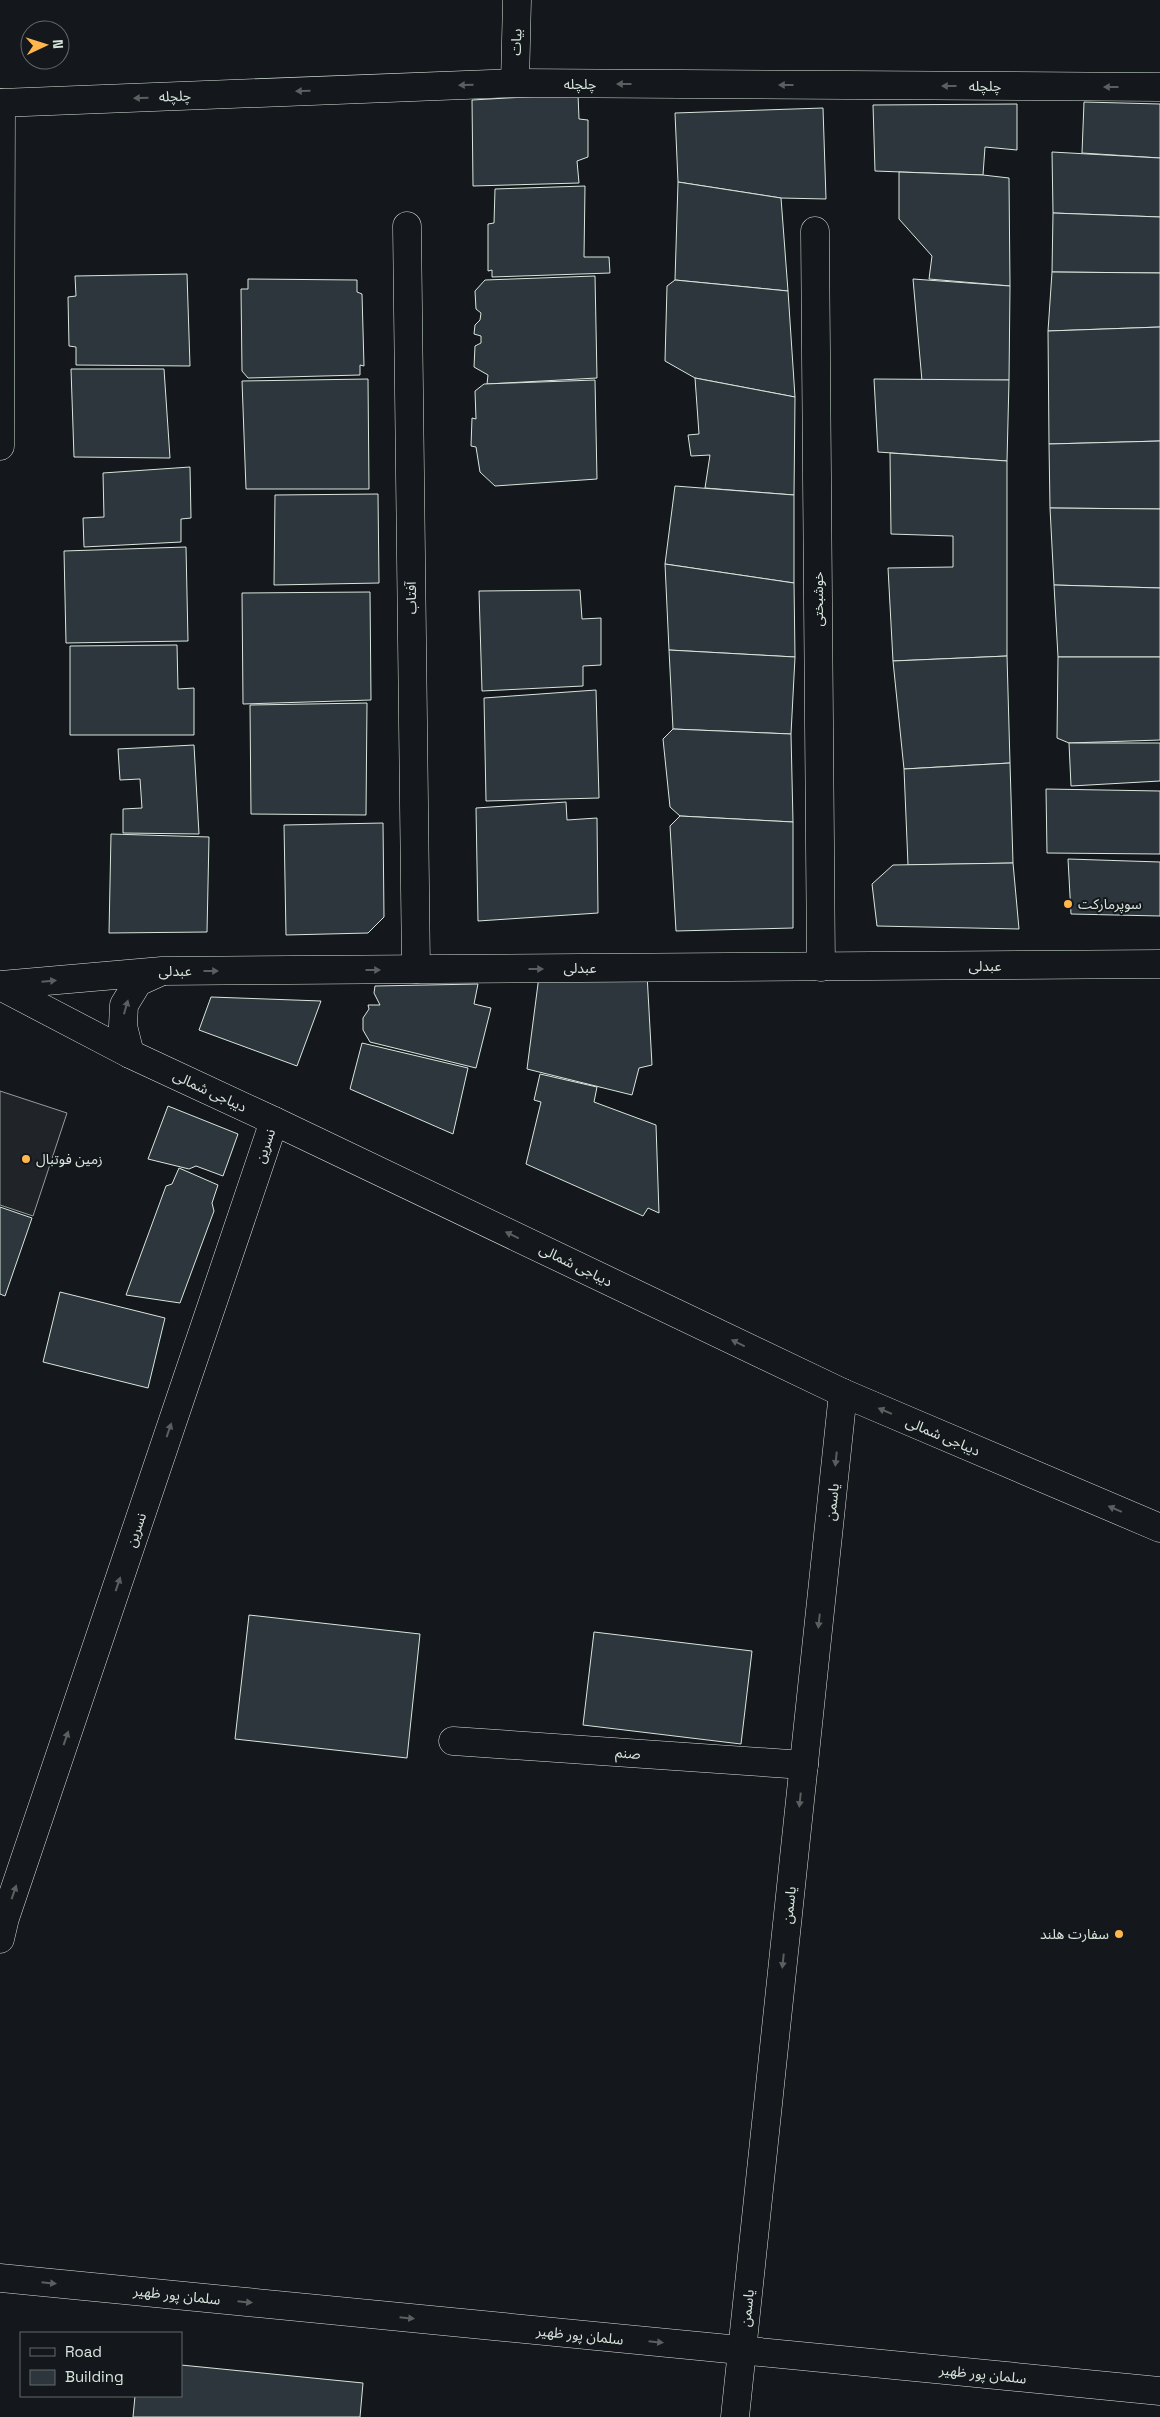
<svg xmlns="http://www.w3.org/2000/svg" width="1160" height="2417" font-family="'Space Grotesk','Noto Sans Arabic',sans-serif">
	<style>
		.pitch { fill: #202428; stroke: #939e99 }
		.building { fill: #2c363c; stroke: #d8e6dc }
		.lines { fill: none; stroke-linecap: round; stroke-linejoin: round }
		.street-casing { stroke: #d8e6dc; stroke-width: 29 }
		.secondary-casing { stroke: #d8e6dc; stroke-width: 29 }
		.street { stroke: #14181c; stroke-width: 28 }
		.secondary { stroke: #14181c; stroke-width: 28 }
		.oneway { fill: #59605f }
		.poi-dot { fill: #ffb74d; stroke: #14181c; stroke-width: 2 }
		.labels { text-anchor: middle; stroke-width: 4; stroke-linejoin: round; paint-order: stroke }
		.street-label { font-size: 14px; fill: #d8e6dc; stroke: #14181c }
		.poi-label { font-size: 14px; fill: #d8e6dc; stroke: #14181c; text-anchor: start }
	</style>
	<rect width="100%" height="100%" fill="#14181c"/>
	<path class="pitch" d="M0,1091L67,1113L33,1216L0,1205Z"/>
	<g class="building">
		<path d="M578,94L579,119L588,120V157L577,161L579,183L473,186L472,100Z"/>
		<path d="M1084,102L1160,104V158L1082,153Z"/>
		<path d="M1017,104V150L985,147L983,175L875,171L873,105Z"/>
		<path d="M823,108L826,199L781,198L678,182L675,113Z"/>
		<path d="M1052,152L1160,158V217L1053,213Z"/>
		<path d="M899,172L983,175L1009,178L1010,286L929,279L932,256L899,219Z"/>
		<path d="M678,182L781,198L788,291L675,280Z"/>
		<path d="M585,186L584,257H609L610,273L492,277V270L488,271V224L494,223L495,189Z"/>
		<path d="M1053,213L1160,217V273L1052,272Z"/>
		<path d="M1052,272L1160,273V327L1048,331Z"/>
		<path d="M187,274L190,366L76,365V347L69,346L68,297L76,296L75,276Z"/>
		<path d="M595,276L597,378L487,384L488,375L474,367L475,346L481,343V336L474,334L475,325L480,320L481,313L476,309L475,291L485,280Z"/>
		<path d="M248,279L357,280V292L362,294L364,366L360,365V375L248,378L242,371L241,289H248Z"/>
		<path d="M913,279L1010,286L1009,380L922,381Z"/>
		<path d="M675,280L788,291L795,397L695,378L665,361L667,286Z"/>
		<path d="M1160,327V441L1049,444L1048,331Z"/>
		<path d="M71,369H164L170,458L74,457Z"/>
		<path d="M695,378L795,397L794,495L705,488L710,455L691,456L688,435L699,434Z"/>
		<path d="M368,379L369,489H246L242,381Z"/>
		<path d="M874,379L1009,380L1007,461L878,452Z"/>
		<path d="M595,380L597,479L495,486L480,472L476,447L471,446L472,418L476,419L475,391L484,384Z"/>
		<path d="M1160,441V509L1050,508L1049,444Z"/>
		<path d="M890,453L1007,461V656L893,661L888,568L953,567V536L891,534Z"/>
		<path d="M190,467L191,518L181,519V542L84,547L83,518L104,517L103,473Z"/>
		<path d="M675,486L794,495V583L665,564Z"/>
		<path d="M378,494L379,583L274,585L275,495Z"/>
		<path d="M1050,508L1160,509V588L1054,585Z"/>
		<path d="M186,547L188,641L66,643L64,551Z"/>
		<path d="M665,564L794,583L795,657L669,650Z"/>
		<path d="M1054,585L1160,588V657H1058Z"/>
		<path d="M580,590L582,619L601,618V665L583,666V686L482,691L479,591Z"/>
		<path d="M370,592L371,700L243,704L242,593Z"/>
		<path d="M177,645L178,689L194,688V735H70V646Z"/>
		<path d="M669,650L795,657L791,734L673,729Z"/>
		<path d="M1007,656L1010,763L904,769L893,661Z"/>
		<path d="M1058,657H1160V740L1069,743L1057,738Z"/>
		<path d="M596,690L599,798L486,801L484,698Z"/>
		<path d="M367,703L366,815L251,814L250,705Z"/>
		<path d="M673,729L791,734L793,822L680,816L670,807L663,739Z"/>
		<path d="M1069,743H1160V781L1071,786Z"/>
		<path d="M194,745L199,834L123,833V809L142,808L140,779L120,780L118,749Z"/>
		<path d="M1010,763L1013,863L908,865L904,769Z"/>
		<path d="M1046,789L1160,791V854L1047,853Z"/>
		<path d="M566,802L567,820L597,818L598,913L478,921L476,808Z"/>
		<path d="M680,816L793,822V928L676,931L670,826Z"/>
		<path d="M383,823L384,917L368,933L286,935L284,825Z"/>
		<path d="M111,834L209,837L207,932L109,933Z"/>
		<path d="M1068,859L1160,862V916L1071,914Z"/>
		<path d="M1013,863L1019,929L877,926L872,884L893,865Z"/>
		<path d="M647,974L652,1065L639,1068L632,1095L527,1069L539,976Z"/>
		<path d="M478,984L474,1004L491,1008L476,1068L370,1042L363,1030V1018L369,1009L368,1005H380L374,993L375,986Z"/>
		<path d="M211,997L321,1001L297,1066L199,1030Z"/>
		<path d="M362,1043L468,1068L453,1134L350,1089Z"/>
		<path d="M540,1074L597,1087L594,1102L656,1125L659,1213L648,1208L643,1216L526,1164L541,1102L534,1100Z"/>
		<path d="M168,1106L238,1134L223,1176L196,1166L189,1169L148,1159Z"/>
		<path d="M179,1168L218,1185L212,1203L214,1211L180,1303L126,1295L166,1186L172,1184Z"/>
		<path d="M0,1207L32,1218L5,1296L0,1294Z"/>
		<path d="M60,1292L165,1318L148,1388L43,1362Z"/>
		<path d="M249,1615L420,1634L407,1758L235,1739Z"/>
		<path d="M594,1632L752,1651L741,1744L583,1725Z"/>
		<path d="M181,2365L363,2383L360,2417H133L135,2396H181Z"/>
	</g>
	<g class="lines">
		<g class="street-casing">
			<g id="street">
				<path d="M515,83L517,0"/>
				<path d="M0,103L515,83L1160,87"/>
				<path d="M407,226L416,969"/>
				<path d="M815,231L821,967"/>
				<path d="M0,446L1,103"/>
				<path d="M0,985L162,971L1160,964"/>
				<path d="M130,1054L123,1026L124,1005L138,982L160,972"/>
				<path d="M453,1741L804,1765"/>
				<path d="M0,1939L5,1918L274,1121"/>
				<path d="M0,2278L1160,2391"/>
				<path d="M735,2417L843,1393"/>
			</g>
		</g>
		<g class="secondary-casing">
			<path id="secondary" d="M0,986L130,1054L274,1121L843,1393L1160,1528"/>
		</g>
		<use href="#street" class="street"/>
		<use href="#secondary" class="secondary"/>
	</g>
	<defs><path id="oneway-solid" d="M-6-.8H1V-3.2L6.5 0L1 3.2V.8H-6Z" transform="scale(1.25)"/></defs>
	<g class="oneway">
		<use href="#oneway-solid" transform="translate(624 84) rotate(-180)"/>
		<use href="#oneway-solid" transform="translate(466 85) rotate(178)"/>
		<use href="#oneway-solid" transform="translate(786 85) rotate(-180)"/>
		<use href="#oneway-solid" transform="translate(949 86) rotate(-180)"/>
		<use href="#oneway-solid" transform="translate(1111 87) rotate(-180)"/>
		<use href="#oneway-solid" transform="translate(303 91) rotate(178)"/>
		<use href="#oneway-solid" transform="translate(141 98) rotate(178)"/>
		<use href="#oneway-solid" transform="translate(536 969)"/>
		<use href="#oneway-solid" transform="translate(373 970)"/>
		<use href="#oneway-solid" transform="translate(211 971)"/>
		<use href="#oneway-solid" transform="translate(49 981) rotate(-5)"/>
		<use href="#oneway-solid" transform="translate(126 1007) rotate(-74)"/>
		<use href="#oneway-solid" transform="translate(512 1235) rotate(-154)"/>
		<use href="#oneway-solid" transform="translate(738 1343) rotate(-154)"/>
		<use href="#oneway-solid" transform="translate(885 1411) rotate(-157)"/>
		<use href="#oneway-solid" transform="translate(169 1430) rotate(-71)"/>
		<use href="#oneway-solid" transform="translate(836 1459) rotate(96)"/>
		<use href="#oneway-solid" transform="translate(1115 1509) rotate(-157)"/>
		<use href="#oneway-solid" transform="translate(118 1584) rotate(-71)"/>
		<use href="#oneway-solid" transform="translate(819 1621) rotate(96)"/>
		<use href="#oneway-solid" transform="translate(66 1738) rotate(-71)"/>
		<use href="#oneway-solid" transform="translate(800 1800) rotate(96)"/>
		<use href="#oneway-solid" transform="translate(14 1892) rotate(-71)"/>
		<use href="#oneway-solid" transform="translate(783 1961) rotate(96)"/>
		<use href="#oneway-solid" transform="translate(49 2283) rotate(6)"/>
		<use href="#oneway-solid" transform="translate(245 2302) rotate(6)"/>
		<use href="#oneway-solid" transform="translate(407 2318) rotate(6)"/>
		<use href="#oneway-solid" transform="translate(656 2342) rotate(6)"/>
	</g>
	<g class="poi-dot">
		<circle cx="1068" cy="904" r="5"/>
		<circle cx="26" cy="1159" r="5"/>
		<circle cx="1119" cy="1934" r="5"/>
	</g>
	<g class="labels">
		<g class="street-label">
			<text transform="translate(516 42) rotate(-88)" y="5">بیات</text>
			<text x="580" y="89">چلچله</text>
			<text x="985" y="91">چلچله</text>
			<text transform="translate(175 96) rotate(-2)" y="5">چلچله</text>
			<text transform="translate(411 598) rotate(-91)" y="5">آفتاب</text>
			<text transform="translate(818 599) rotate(-90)" y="5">خوشبختی</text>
			<text x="985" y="971">عبدلی</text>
			<text x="580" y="973">عبدلی</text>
			<text transform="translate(175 971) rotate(-1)" y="5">عبدلی</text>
			<text transform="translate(210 1091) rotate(25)" y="5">دیباجی شمالی</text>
			<text transform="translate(265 1146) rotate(-71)" y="5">نسرین</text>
			<text transform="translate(576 1265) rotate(26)" y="5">دیباجی شمالی</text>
			<text transform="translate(943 1436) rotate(23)" y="5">دیباجی شمالی</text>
			<text transform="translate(832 1502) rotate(-84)" y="5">یاسمن</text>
			<text transform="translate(136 1530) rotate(-71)" y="5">نسرین</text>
			<text transform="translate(628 1753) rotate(4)" y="5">صنم</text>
			<text transform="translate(789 1905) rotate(-84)" y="5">یاسمن</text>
			<text transform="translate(177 2295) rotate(6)" y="5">سلمان پور ظهیر</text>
			<text transform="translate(747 2308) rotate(-84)" y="5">یاسمن</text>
			<text transform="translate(580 2335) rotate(6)" y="5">سلمان پور ظهیر</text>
			<text transform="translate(983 2374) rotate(6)" y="5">سلمان پور ظهیر</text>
		</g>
		<g class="poi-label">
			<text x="1078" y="909">سوپرمارکت</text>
			<text x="36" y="1164">زمین فوتبال</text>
			<text x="1109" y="1939" text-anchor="end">سفارت هلند</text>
		</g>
	</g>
	<rect x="20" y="2332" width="162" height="65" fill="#14181c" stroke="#626a69"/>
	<rect x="30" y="2348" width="25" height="8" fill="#14181c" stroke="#626a69"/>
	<text x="65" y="2357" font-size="15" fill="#d8e6dc">Road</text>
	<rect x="30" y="2370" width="25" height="15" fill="#2c363c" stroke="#626a69"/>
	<text x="65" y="2382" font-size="15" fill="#d8e6dc">Building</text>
	<g transform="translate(45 45) rotate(86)"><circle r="24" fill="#14181c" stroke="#626a69"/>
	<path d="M0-4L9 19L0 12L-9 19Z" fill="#ffb74d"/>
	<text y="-8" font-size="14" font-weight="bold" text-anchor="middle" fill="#d8e6dc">N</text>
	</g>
</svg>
